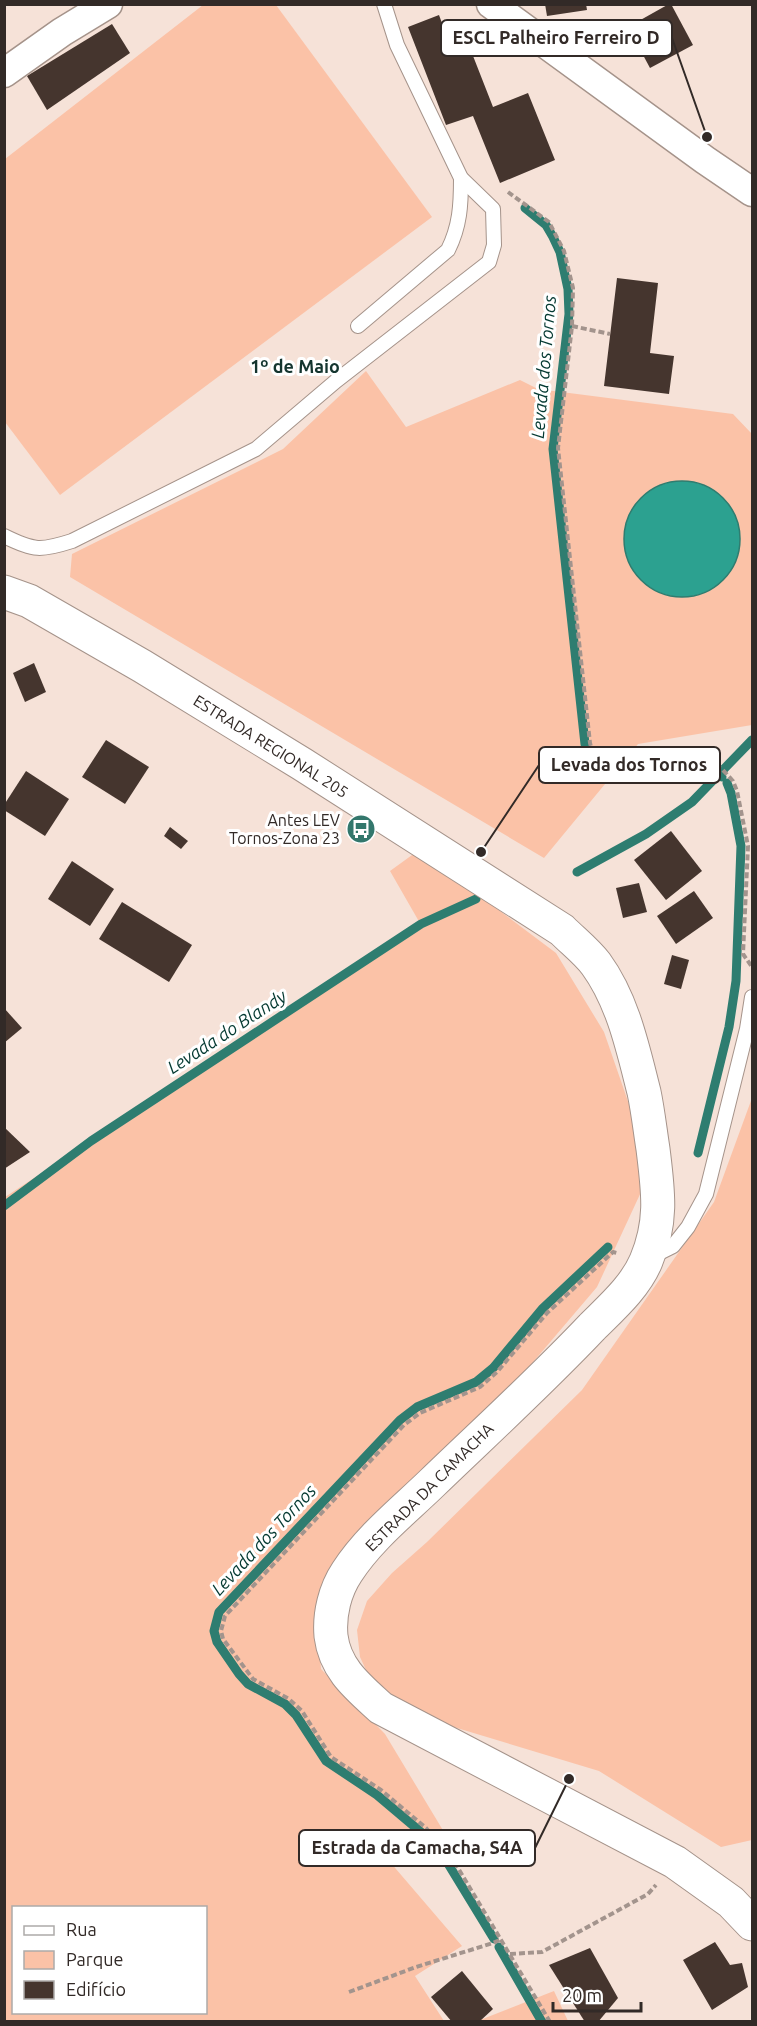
<svg xmlns="http://www.w3.org/2000/svg" width="757" height="2026" font-family="Ubuntu,sans-serif">
	<style>
		.green { fill: #fbc2a7; fill-rule: evenodd }
		.water { fill: #2ca190; stroke: #2e7d70; stroke-width: 1.5 }
		.lines { fill: none; stroke-linecap: round; stroke-linejoin: round }
		.stream { stroke: #2e7d70; stroke-width: 9 }
		.building { fill: #45352e }
		.service-casing { stroke: #a5938a; stroke-width: 16 }
		.minor-casing { stroke: #a5938a; stroke-width: 31 }
		.secondary-casing { stroke: #a5938a; stroke-width: 35 }
		.path { stroke: #a3948d; stroke-width: 4; stroke-dasharray: 6 3; stroke-linecap: butt }
		.service { stroke: #fff; stroke-width: 14 }
		.minor { stroke: #fff; stroke-width: 28 }
		.secondary { stroke: #fff; stroke-width: 33 }
		.labels { text-anchor: middle; stroke-width: 6; stroke-linejoin: round; paint-order: stroke }
		.street-label { font-size: 16px; fill: #322a27; stroke: #fff }
		.poi-label { font-size: 16px; fill: #322a27; stroke: #fff; text-anchor: end }
		.neighbourhood-label { font-size: 18px; font-weight: bold; fill: #14352f; stroke: #fff }
		.water-label { font-size: 18px; font-style: italic; fill: #043931; stroke: #fff }
		.leader { fill: none; stroke: #322a27; stroke-width: 2 }
		.callout-dot { fill: #322a27; stroke: #fff; stroke-width: 2 }
		.callout { fill: #fff; stroke: #322a27; stroke-width: 2 }
		.callout-label { font-size: 18px; text-anchor: middle; font-weight: bold; fill: #322a27 }
	</style>
	<rect width="100%" height="100%" fill="#f6e2d8"/>
	<g class="green">
		<path d="M203,5H276L432,217L60,495L5,422V159Z"/>
		<path d="M366,371L406,427L520,380L538,389L733,414L752,434V725L638,744L544,858L70,577L72,554L283,449Z"/>
		<path d="M419,850L556,953L604,1032L632,1113L648,1177L597,1287L511,1388L342,1549L316,1605L321,1669L385,1734L447,1837L390,1862L462,1946L415,1976L444,2021L5,2022V1197L421,925L390,871ZM14,1908H206V2012H14Z"/>
		<path d="M752,1098V1840L721,1847L599,1771L394,1709L372,1683L360,1657L357,1630L367,1601L392,1573L427,1542L582,1390L714,1202Z"/>
		<path d="M554,1991L568,2021L475,2022Z"/>
	</g>
	<circle class="water" cx="682" cy="539" r="58"/>
	<g class="lines">
		<g class="stream">
			<path d="M525,208L546,225L553,237L560,252L568,289L569,314L553,449L585,744L590,762L604,768L690,760L703,763L722,777"/>
			<path d="M577,872L646,834L692,802L752,740"/>
			<path d="M698,1153L729,1027L736,981L741,846L731,793L727,783"/>
			<path d="M4,1206L91,1141L421,924L476,899"/>
			<path d="M494,1939L447,1862L422,1833L377,1795L326,1761L296,1715L285,1704L248,1684L239,1674L217,1642L214,1631L219,1612L400,1420L417,1407L476,1382L493,1368L542,1309L608,1247"/>
			<path d="M499,1947L542,2022"/>
		</g>
	</g>
	<g class="building">
		<path d="M545,4H586L587,10L547,16Z"/>
		<path d="M669,4H671L693,45L650,68L628,27Z"/>
		<path d="M439,15L450,45L466,38L493,107L528,93L555,160L500,183L473,116L446,125L408,27Z"/>
		<path d="M112,24L130,53L47,110L27,76Z"/>
		<path d="M617,278L658,283L650,353L674,356L669,394L604,386Z"/>
		<path d="M34,663L46,692L25,702L13,673Z"/>
		<path d="M106,740L149,767L125,804L82,777Z"/>
		<path d="M26,771L69,799L45,836L4,810V805Z"/>
		<path d="M170,827L188,841L181,849L164,836Z"/>
		<path d="M671,831L702,871L666,900L634,860Z"/>
		<path d="M72,861L114,889L90,926L48,899Z"/>
		<path d="M639,883L647,912L623,918L616,888Z"/>
		<path d="M694,891L713,918L676,944L657,916Z"/>
		<path d="M122,902L192,945L169,982L99,939Z"/>
		<path d="M672,955L689,960L681,989L664,984Z"/>
		<path d="M4,1008L22,1028L4,1043Z"/>
		<path d="M4,1127L30,1152L4,1169Z"/>
		<path d="M715,1942L730,1965L742,1963L748,1987L712,2010L683,1960Z"/>
		<path d="M590,1948L618,1998L598,2022H585L549,1965Z"/>
		<path d="M462,1971L493,2009L479,2022H452L431,1997Z"/>
	</g>
	<g class="lines">
		<g class="service-casing">
			<g id="service">
				<path d="M358,326L448,250C460,226 461,205 461,178"/>
				<path d="M4,536C34,551 41,551 72,541L256,449L336,381L489,262L494,245L493,209L461,178L397,45L384,4"/>
				<path d="M651,1257L673,1246L688,1227L706,1194L747,1029L752,997"/>
			</g>
		</g>
		<g class="minor-casing">
			<g id="minor">
				<path d="M491,4L705,160L752,192"/>
				<path d="M4,73L62,32L108,4"/>
			</g>
		</g>
		<g class="secondary-casing">
			<path id="secondary" d="M4,592L29,601L142,666L302,764L562,930C573,941 587,952 596,964C623,1001 633,1049 644,1092C648,1111 650,1130 653,1149C658,1190 663,1221 646,1261C635,1287 612,1307 592,1327C541,1381 486,1431 432,1483C403,1511 369,1538 347,1572C335,1590 329,1614 331,1636C335,1669 358,1687 381,1708L675,1862L731,1902L752,1924"/>
		</g>
		<g class="path">
			<path d="M508,192L549,222L564,251L573,288L572,326L558,448L590,743L594,759L604,763L691,756L704,759L722,769L733,781L737,791L748,846L743,954L752,967"/>
			<path d="M572,326L610,334"/>
			<path d="M510,1954L542,1952L648,1894L656,1885"/>
			<path d="M349,1992L416,1967L493,1943L502,1939"/>
			<path d="M550,2022L452,1858L426,1828L381,1790L331,1757L302,1711L289,1699L253,1679L223,1639L221,1631L225,1616L404,1425L420,1413L480,1387L497,1372L547,1313L613,1252L617,1253"/>
		</g>
		<use href="#service" class="service"/>
		<use href="#minor" class="minor"/>
		<use href="#secondary" class="secondary"/>
	</g>
	<defs>
		<g id="bus-disc" transform="scale(1.5)"><circle r="9.5" fill="#33776c" stroke="#fff"/><path d="M-5-6H5V4H4V6H2V4H-2V6H-4V4H-5ZM-3.5-4V0h7V-4ZM-3.5 1.2v1.5H-2V1.2ZM2 1.2v1.5H3.5V1.2Z" fill="#fff"/></g>
	</defs>
	<g fill-rule="evenodd">
		<use href="#bus-disc" x="361" y="829"/>
	</g>
	<g class="labels">
		<g class="street-label">
			<text transform="translate(271 746) rotate(32)" y="6">ESTRADA REGIONAL 205</text>
			<text transform="translate(429 1487) rotate(-45)" y="6">ESTRADA DA CAMACHA</text>
		</g>
		<g class="poi-label">
			<text x="340" y="826">Antes LEV<tspan x="340" dy="18">Tornos-Zona 23</tspan></text>
		</g>
		<g class="neighbourhood-label">
			<text x="295" y="373">1º de Maio</text>
		</g>
		<g class="water-label">
			<text transform="translate(544 367) rotate(-85)" y="6">Levada dos Tornos</text>
			<text transform="translate(227 1032) rotate(-33)" y="6">Levada do Blandy</text>
			<text transform="translate(264 1540) rotate(-47)" y="6">Levada dos Tornos</text>
		</g>
	</g>
	<path class="leader" d="M707 137L672 38M481 852L539 765M569 1779L535 1848"/>
	<g class="callout-dot">
		<circle cx="707" cy="137" r="6"/>
		<circle cx="481" cy="852" r="6"/>
		<circle cx="569" cy="1779" r="6"/>
	</g>
	<g class="callout">
		<rect x="441" y="20" width="231" height="36" rx="6"/>
		<rect x="539" y="747" width="181" height="36" rx="6"/>
		<rect x="299" y="1830" width="236" height="36" rx="6"/>
	</g>
	<g class="callout-label">
		<text x="556" y="44">ESCL Palheiro Ferreiro D</text>
		<text x="629" y="771">Levada dos Tornos</text>
		<text x="417" y="1854">Estrada da Camacha, S4A</text>
	</g>
	<rect width="757" height="2026" fill="none" stroke="#322a27" stroke-width="12"/>
	<rect x="12" y="1906" width="195" height="108" fill="#ffffff" stroke="#adaaa9" stroke-width="1.5"/>
	<rect x="24" y="1926" width="30" height="9" fill="#ffffff" stroke="#adaaa9" stroke-width="1.5"/>
	<text x="66" y="1936" font-size="18" fill="#322a27">Rua</text>
	<rect x="24" y="1951" width="30" height="18" fill="#fbc2a7" stroke="#adaaa9" stroke-width="1.5"/>
	<text x="66" y="1966" font-size="18" fill="#322a27">Parque</text>
	<rect x="24" y="1981" width="30" height="18" fill="#45352e" stroke="#adaaa9" stroke-width="1.5"/>
	<text x="66" y="1996" font-size="18" fill="#322a27">Edifício</text>
	<path d="M553 2002v9h88v-9" fill="none" stroke="#322a27" stroke-width="3"/>
	<text x="562" y="2002" font-size="18" fill="#322a27" stroke="#ffffff" stroke-width="4.5" paint-order="stroke">20 m</text>
</svg>
